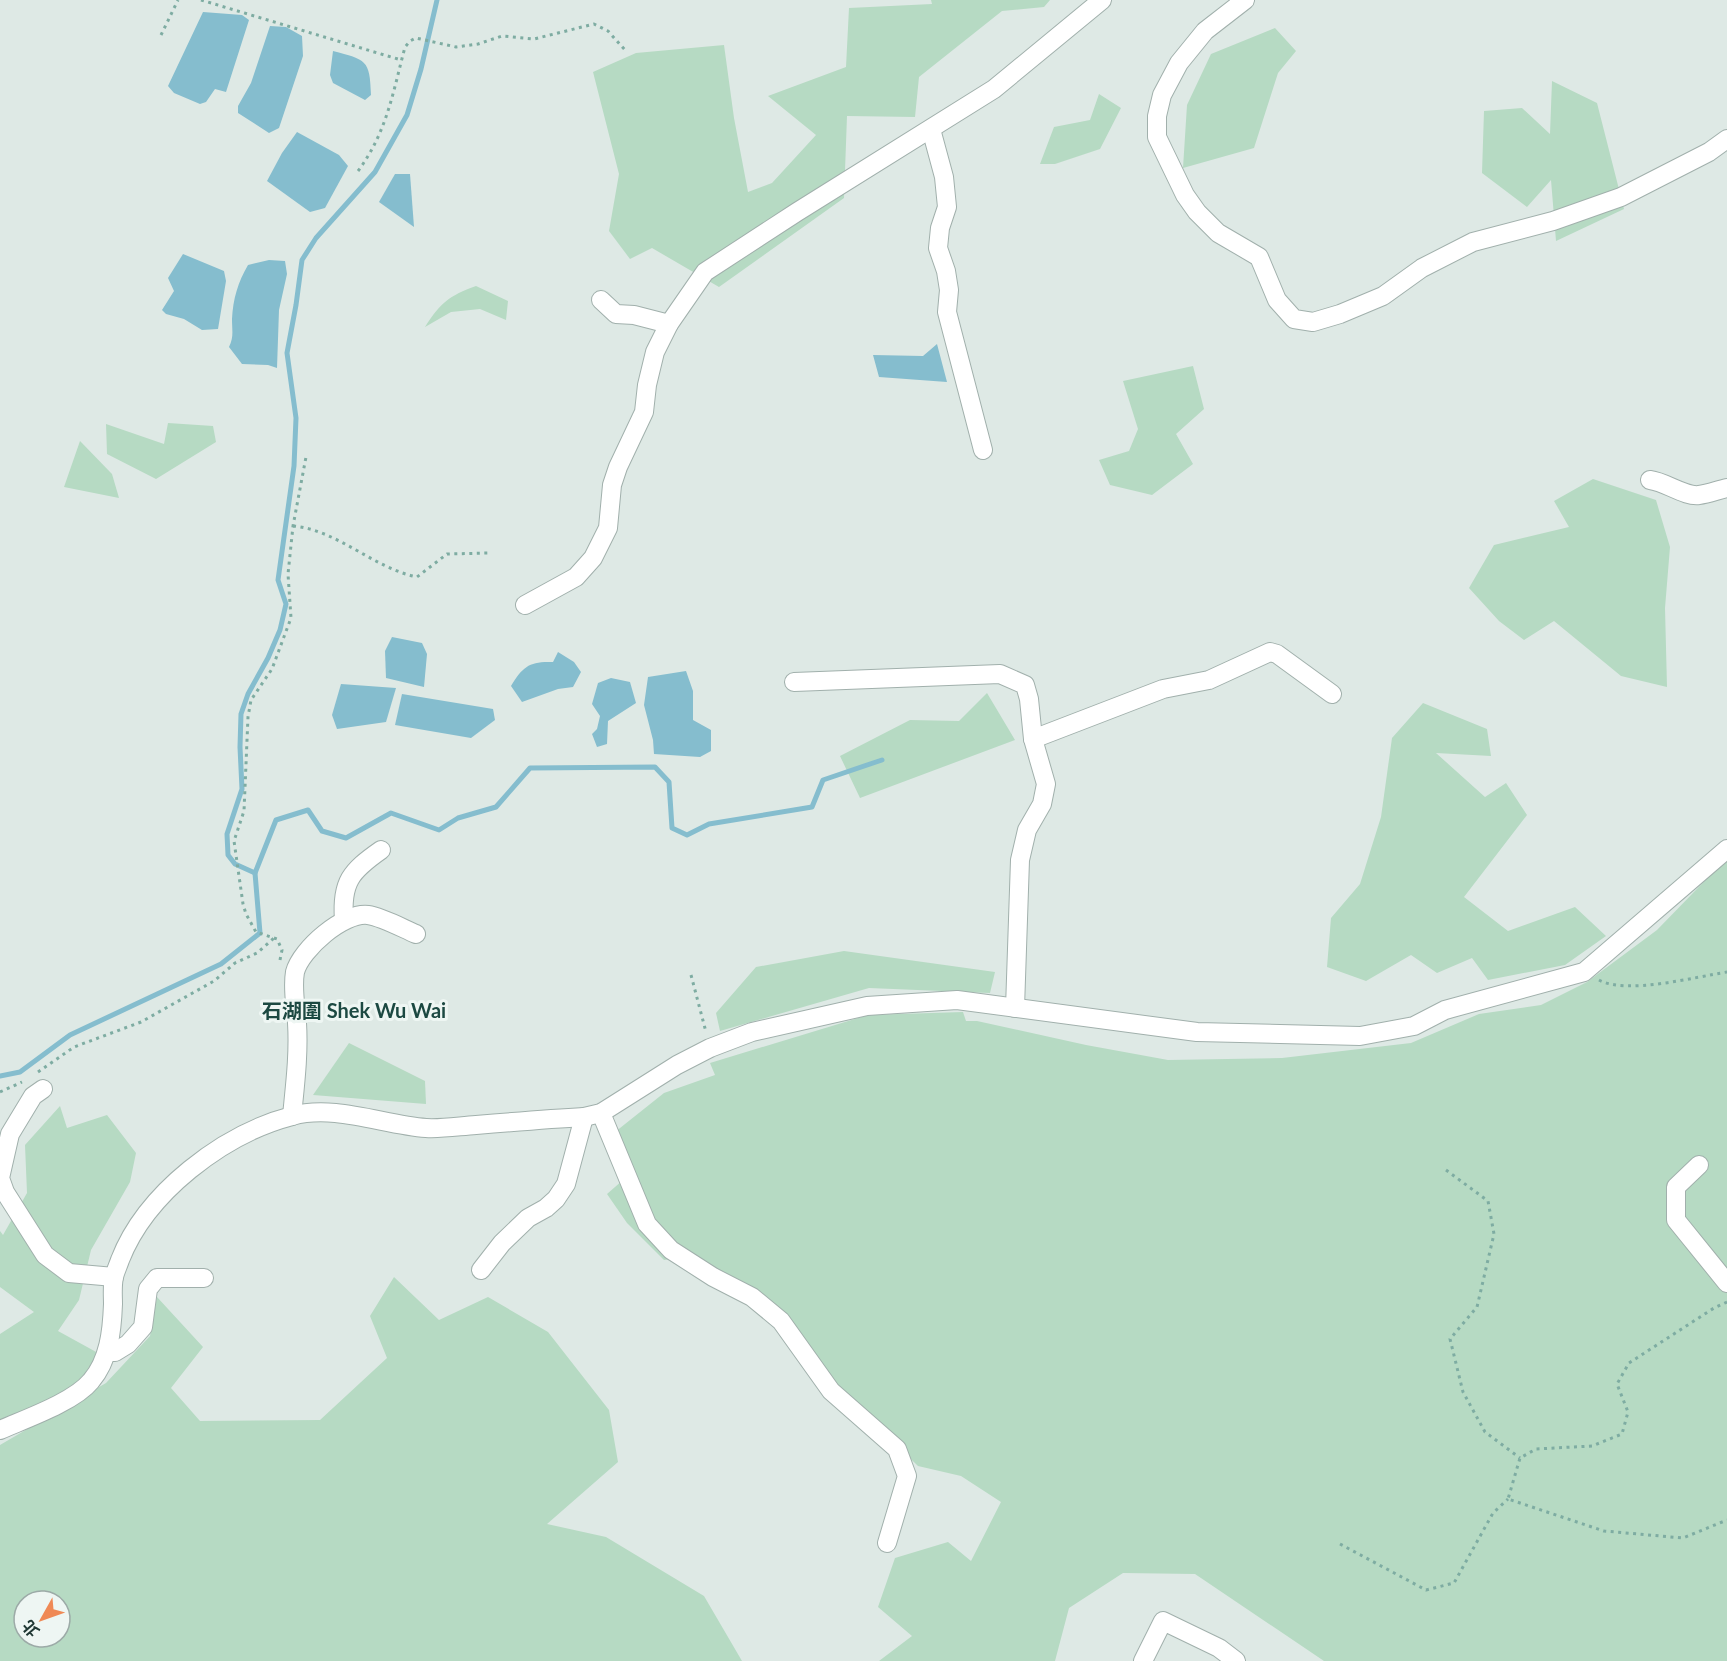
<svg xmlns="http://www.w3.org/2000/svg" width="1727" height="1661" font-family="Lato,'Noto Sans TC',sans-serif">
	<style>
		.green { fill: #b6dac3; fill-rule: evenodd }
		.water { fill: #85bdce }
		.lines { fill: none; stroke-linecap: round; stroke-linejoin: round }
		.stream { stroke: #85bdce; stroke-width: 5 }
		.minor-casing { stroke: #a1b0ac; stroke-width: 20 }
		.path { stroke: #7eaca2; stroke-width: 3; stroke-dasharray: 3 4.5; stroke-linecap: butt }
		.minor { stroke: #fff; stroke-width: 18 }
		.labels { text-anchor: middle; stroke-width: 6; stroke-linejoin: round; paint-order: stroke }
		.quarter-label { font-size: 20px; font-weight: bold; fill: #1c4942; stroke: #eef6f3 }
	</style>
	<rect width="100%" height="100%" fill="#dee9e5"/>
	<g class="green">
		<path d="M931,0H1050L1044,7L1002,11L919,77L915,117L847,116L844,198L719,287L652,248L630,259L609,231L619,174L593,72L636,53L724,45L734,118L748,192L772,183L816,135L768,96L846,67L849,8L932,4Z"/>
		<path d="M1275,28L1296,51L1278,73L1254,148L1183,168L1187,105L1211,54Z"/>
		<path d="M1552,81L1597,103L1624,209L1556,241L1551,180L1527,207L1482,173L1484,111L1522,108L1550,134Z"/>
		<path d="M1099,94L1121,108L1100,149L1055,164H1040L1054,127L1090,120Z"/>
		<path d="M476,286L508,301L506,320L480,309L451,312L425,327C441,302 449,296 476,286Z"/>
		<path d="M1193,366L1204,409L1176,434L1193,464L1152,495L1110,485L1099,460L1129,451L1138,429L1123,381Z"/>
		<path d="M168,423L213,426L216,442L156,479L107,454L106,424L164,444Z"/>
		<path d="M80,441L112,474L119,498L64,487Z"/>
		<path d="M1593,479L1656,500L1670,547L1665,608L1667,687L1621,676L1554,621L1524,640L1499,621L1469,588L1494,545L1569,527L1554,501Z"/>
		<path d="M987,693L1015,740L860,798L840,756L910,720L959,721Z"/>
		<path d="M1423,703L1487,729L1491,756L1436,753L1485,797L1506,783L1527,815L1464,897L1508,931L1575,907L1606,936L1565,965L1488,980L1472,958L1437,973L1411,955L1366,981L1327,967L1331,918L1360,884L1381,817L1392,738Z"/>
		<path d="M1727,858V1661H1324L1195,1574L1123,1573L1069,1608L1055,1661H879L912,1636L878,1607L895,1558L948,1542L971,1561L1001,1502L961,1476L918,1466L885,1434L843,1399L770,1302L691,1256L664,1260L627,1223L607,1194L631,1173L615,1132L664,1093L715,1075L710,1063L868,1015L963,1012L966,1021H977L1086,1045L1168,1060L1282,1058L1411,1043L1479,1014L1541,1005L1587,982L1657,930Z"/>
		<path d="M844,951L995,972L990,993L869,988L720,1031L716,1013L756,967Z"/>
		<path d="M349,1043L425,1081L426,1104L313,1095Z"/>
		<path d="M60,1106L67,1128L107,1115L136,1153L130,1182L91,1250L79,1300L58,1331L98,1353L79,1383L58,1396L0,1420V1334L34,1312L0,1287V1231L3,1235L27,1193L25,1145Z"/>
		<path d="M394,1277L439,1320L488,1297L548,1332L609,1410L618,1462L547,1524L606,1537L704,1596L742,1661H0V1445L106,1383L150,1336L157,1297L203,1347L171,1388L200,1421L320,1420L387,1358L370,1316ZM24,1601H60V1637H24Z"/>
	</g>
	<g class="water">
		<path d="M203,12L242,15L249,20L226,92L215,89L206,102L200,104L174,93L168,86Z"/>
		<path d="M270,26L286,27L302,36L303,56L279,128L269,133L238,113V106L251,83Z"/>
		<path d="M333,51C366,60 370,59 371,95L365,100L333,83L330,75Z"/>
		<path d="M297,132L339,155L348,166L325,208L310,212L267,181L282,153Z"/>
		<path d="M395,174H410L414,227L379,202Z"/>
		<path d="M183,254L224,271L226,281L218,329L202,330L184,319L166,314L162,310L174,291L168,278Z"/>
		<path d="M269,260L285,261L287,274L279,310L277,368L268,365L242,364L229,347C234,337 232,330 232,319C233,299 238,282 248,265Z"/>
		<path d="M937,344L947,382L879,377L873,355L923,356Z"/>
		<path d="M392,637L422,643L427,654L424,687L386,678L385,651Z"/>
		<path d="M558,652L574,662L581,672L573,687L558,689L522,702L511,686C523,666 530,661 553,662Z"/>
		<path d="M686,671L693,691V720L711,730V751L700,757L654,754L653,740L644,705L648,677Z"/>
		<path d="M611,678L630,682L636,703L608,721L607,744L597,747L592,734L597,729L600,716L592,704L598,683Z"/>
		<path d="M341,684L396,688L386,722L337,729L332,715Z"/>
		<path d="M402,694L493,709L495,720L471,738L395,725Z"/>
	</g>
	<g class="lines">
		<g class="stream">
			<path d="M255,873L235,864L228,855L227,834L242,789L240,747L241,714L248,694L268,658L280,630L286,604L278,580L294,466L296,418L287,353L296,305L302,260L316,238L375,172L407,115L421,69L437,0"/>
			<path d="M0,1076L20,1072L70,1035L221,964L260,933L255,873L276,820L308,810L322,831L346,838L391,813L439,830L458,818L496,807L530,768L655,767L669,782L672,828L687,835L709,824L812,807L823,780L882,760"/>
		</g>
		<g class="minor-casing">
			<g id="minor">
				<path d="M1245,0L1205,31L1179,63L1162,95L1157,116V137L1185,195L1197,212L1218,233L1259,257L1277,300L1294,319L1313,322L1340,314L1383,296L1422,268L1473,242L1553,221L1621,197L1709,152L1727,139"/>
				<path d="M931,129L944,177L947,207L940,228L938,248L946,271L949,290L947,312L983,450"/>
				<path d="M601,300L616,314L634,315L669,324"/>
				<path d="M1650,480C1666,482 1685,497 1699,495C1708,494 1718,490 1727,488"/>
				<path d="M525,605L576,577L593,558L608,528L612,485L618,467L644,412L647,385L655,352L669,324L705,272L797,212L994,89L1102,0"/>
				<path d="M794,682L1000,674L1025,685L1029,699L1033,739L1046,784L1042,804L1027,830L1020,860L1015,1008"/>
				<path d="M1033,739L1163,689L1209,680L1270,652L1277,654L1332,694"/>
				<path d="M344,920C341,882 351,871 381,850"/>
				<path d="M43,1089L33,1096L10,1134L0,1178L5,1192L45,1255L69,1273L114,1277"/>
				<path d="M601,1113L647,1224L671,1250L713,1277L752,1297L781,1321L831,1391L897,1449L907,1476L887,1543"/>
				<path d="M292,1116C295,1085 299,1054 297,1023C296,1007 292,989 295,972C301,949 344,912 368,915C382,917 402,928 416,934"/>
				<path d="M1699,1165L1676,1187V1220L1727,1283"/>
				<path d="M481,1270L502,1243L528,1218L546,1208L556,1199L566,1184L584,1117"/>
				<path d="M107,1352H115L128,1344L143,1327L148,1289L157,1278H204"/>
				<path d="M0,1430C25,1419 74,1402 91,1381C109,1360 112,1331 113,1304C113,1296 112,1286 114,1277C115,1272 118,1266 120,1260C146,1193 223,1134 292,1116C334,1104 384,1125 426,1128C442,1129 460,1126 476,1125C512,1122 548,1119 584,1117L601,1113L677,1065L710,1048L752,1032L867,1006L957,1000L1197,1032L1360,1036L1414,1026L1445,1010L1584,972L1727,849"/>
				<path d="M1143,1661L1163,1621L1219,1648L1236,1661"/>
			</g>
		</g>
		<g class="path">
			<path d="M201,0L401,60"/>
			<path d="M161,35L178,0"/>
			<path d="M358,171C387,132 393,92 405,47L410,41L416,38L456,47L478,44L502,36L534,39L594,24L608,31L625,50"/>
			<path d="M293,526C338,530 373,568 417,577L447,554L488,553"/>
			<path d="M280,960L282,950L277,939L256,932L246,914L243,904L234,841L244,811L248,717L251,700L272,669L291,618L288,574L293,526L306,457"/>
			<path d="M691,975L706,1032"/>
			<path d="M1599,980C1627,995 1695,977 1727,972"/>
			<path d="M38,1072L74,1047L141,1022L214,981L235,963L257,953L274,938"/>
			<path d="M0,1092L22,1082"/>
			<path d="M1446,1170L1488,1201L1494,1234L1477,1307L1450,1339L1463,1392L1485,1432L1520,1458"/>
			<path d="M1727,1302L1714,1308L1629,1363L1617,1384L1628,1412L1622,1434L1592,1446L1536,1449L1520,1458L1508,1499L1604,1531L1683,1538L1727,1520"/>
			<path d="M1340,1544L1426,1590L1454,1583L1493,1513L1508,1499"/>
		</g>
		<use href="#minor" class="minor"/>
	</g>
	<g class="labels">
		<g class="quarter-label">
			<text x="354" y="1018">石湖圍 Shek Wu Wai</text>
		</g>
	</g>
	<g transform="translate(42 1619) rotate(230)"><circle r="28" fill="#eef6f3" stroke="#9caaa7" stroke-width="1.5"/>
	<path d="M0-4.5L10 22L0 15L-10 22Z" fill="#ef8955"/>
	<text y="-9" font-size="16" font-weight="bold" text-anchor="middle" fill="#203834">北</text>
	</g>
</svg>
